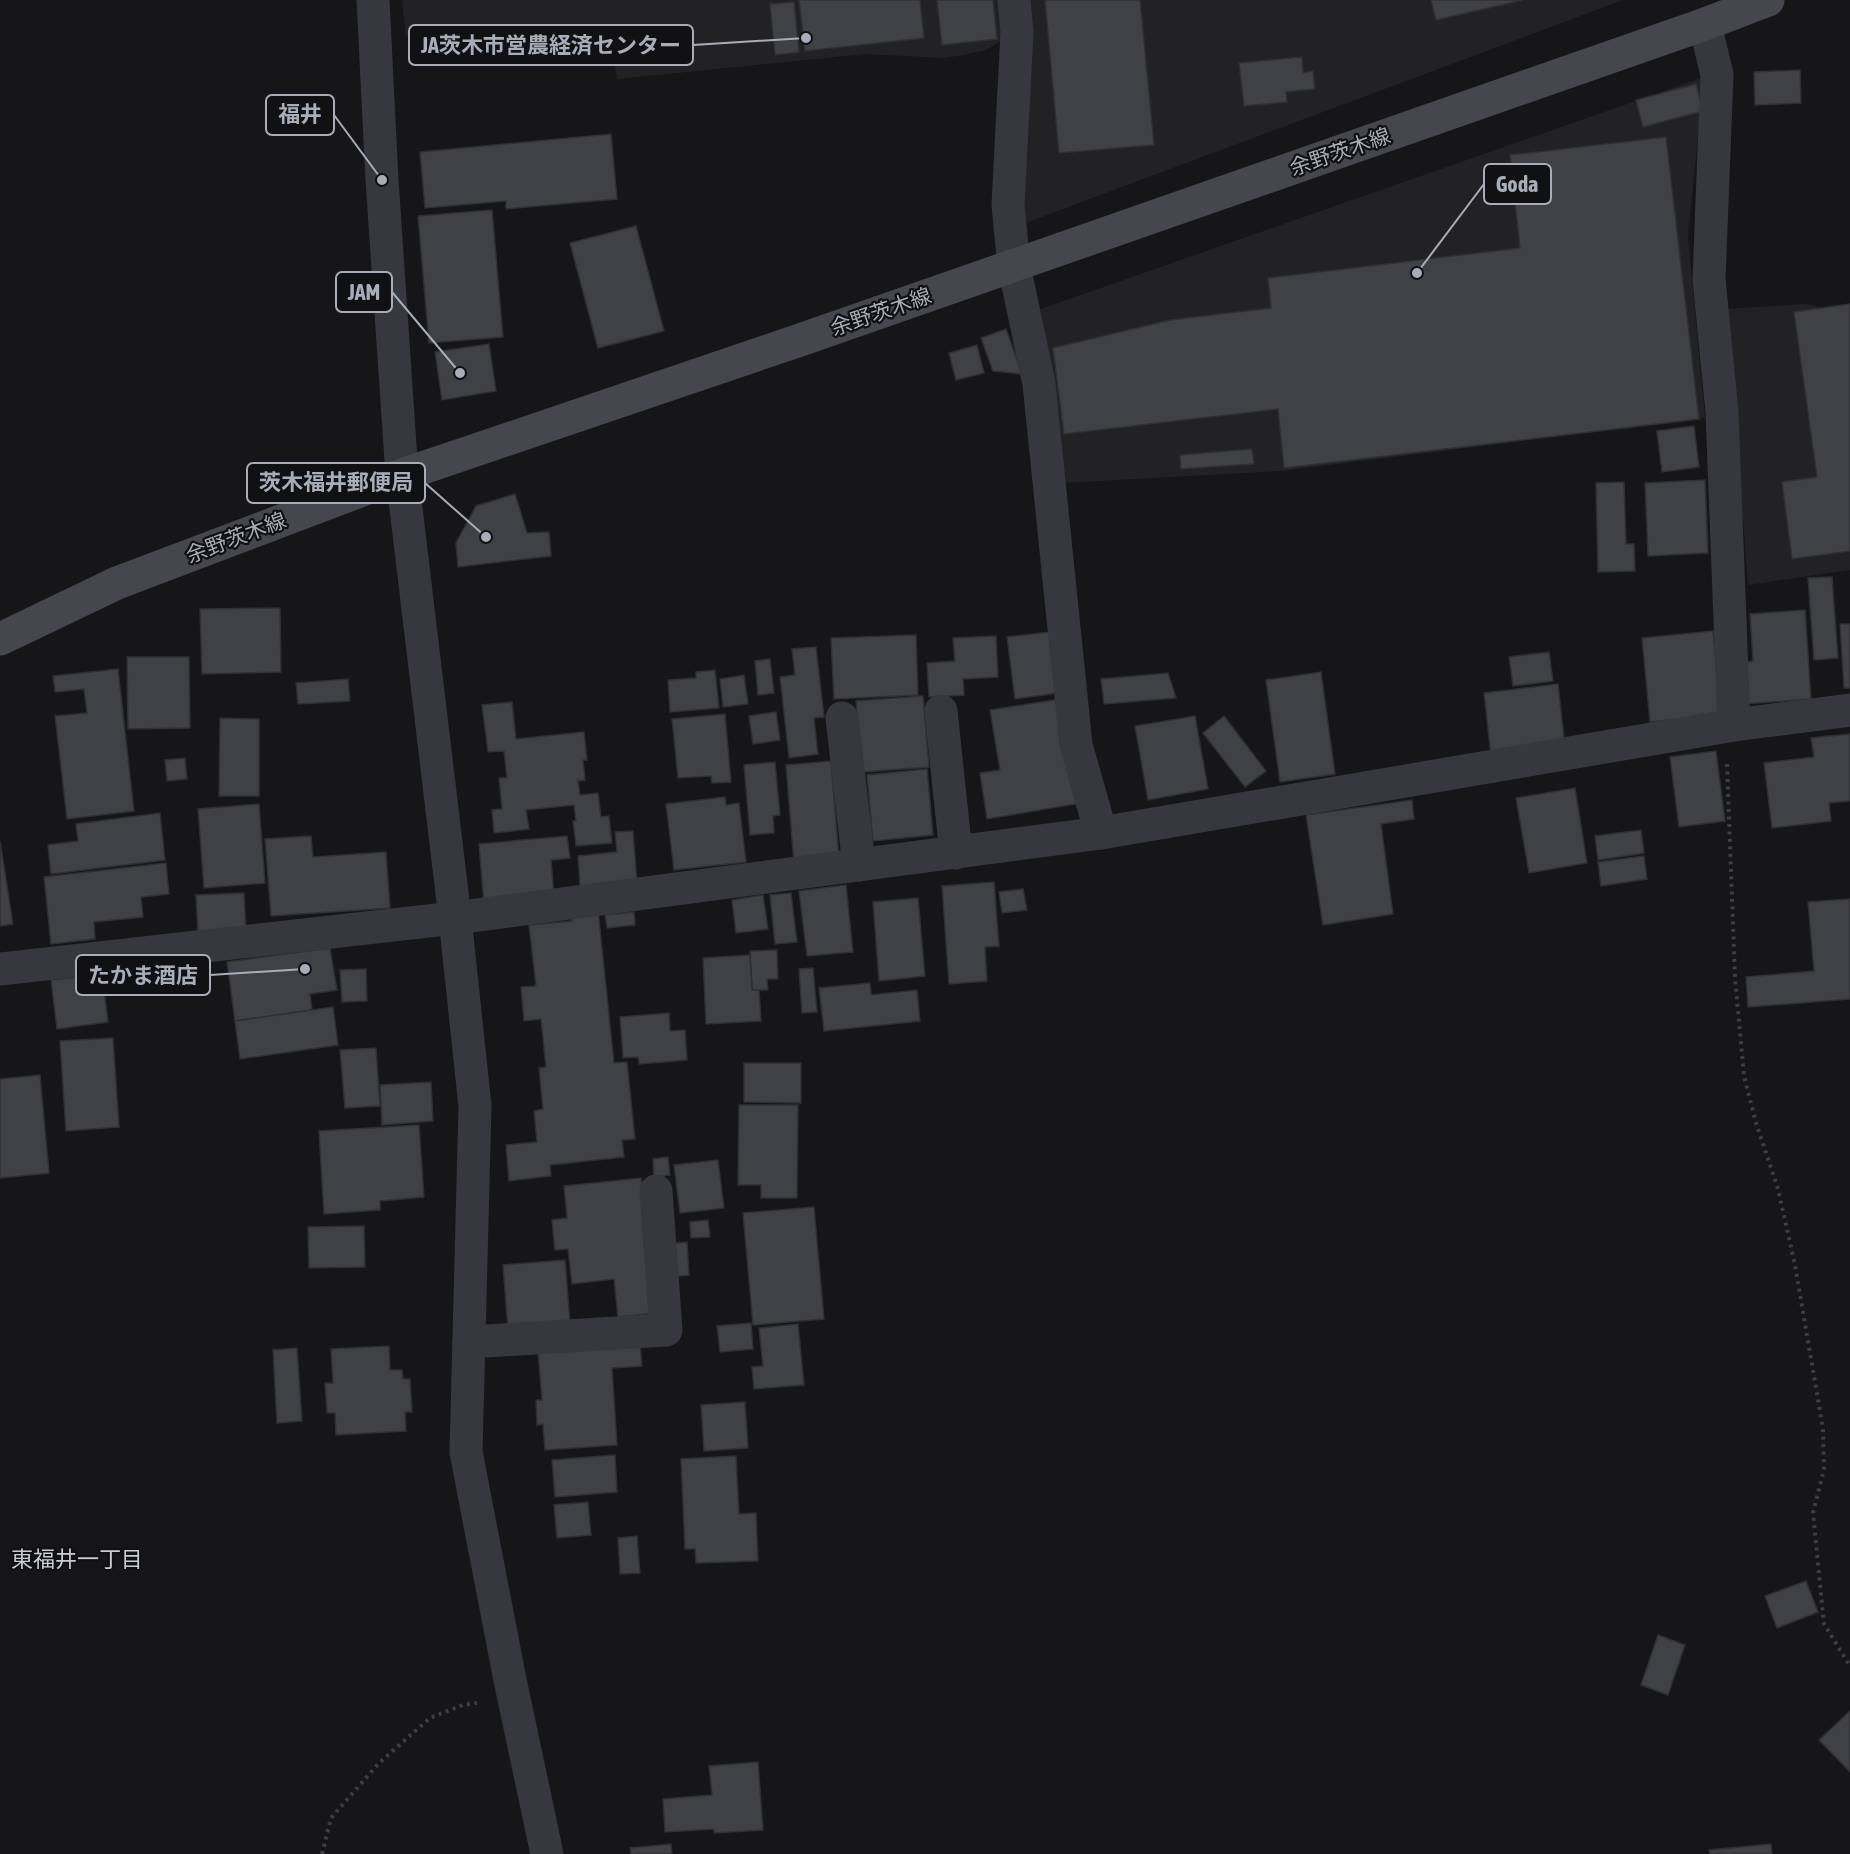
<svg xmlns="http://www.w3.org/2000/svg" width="1850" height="1854" font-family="'Asap Condensed','Noto Sans JP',sans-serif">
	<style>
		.built { fill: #222225 }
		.building { fill: #404145; stroke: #303034; stroke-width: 1.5 }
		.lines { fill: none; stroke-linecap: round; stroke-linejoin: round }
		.path { stroke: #3d3f44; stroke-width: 4; stroke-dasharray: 3 4.5; stroke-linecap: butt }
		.minor { stroke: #37383d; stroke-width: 33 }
		.tertiary { stroke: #37383d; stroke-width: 33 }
		.secondary { stroke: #45474d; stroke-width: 33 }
		.labels { text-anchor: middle; stroke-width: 4.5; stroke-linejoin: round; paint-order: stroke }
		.street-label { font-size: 21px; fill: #a8adb8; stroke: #111113 }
		.neighbourhood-label { font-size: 22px; fill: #c9ccd4; stroke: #111113 }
		.leader { fill: none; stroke: #a8adb8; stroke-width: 2 }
		.callout-dot { fill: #a8adb8; stroke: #111113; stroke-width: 2 }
		.callout { fill: #111113; stroke: #a8adb8; stroke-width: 2 }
		.callout-label { font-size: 22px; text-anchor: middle; font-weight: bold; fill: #a8adb8 }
	</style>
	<rect width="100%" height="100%" fill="#161618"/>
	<g class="built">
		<path d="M402,0H999L1002,41L983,51L946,58L865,54L617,79L609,28L406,36Z"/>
		<path d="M1024,0H1623L1023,224Z"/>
		<path d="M1704,77L1688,236L1705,418L1281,471L1061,483L1035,311Z"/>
		<path d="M1805,304L1847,313L1850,309V570L1748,585L1727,309Z"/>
	</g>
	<g class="building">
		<path d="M799,0H920L924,38L805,51Z"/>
		<path d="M937,0H993L997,39L942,45Z"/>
		<path d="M1045,0H1140L1154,145L1059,153Z"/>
		<path d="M1431,0H1523L1436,20Z"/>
		<path d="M794,2L799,52L775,55L770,4Z"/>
		<path d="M1302,57L1303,73L1313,71L1315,89L1286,92L1287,102L1244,106L1239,63Z"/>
		<path d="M1800,70L1801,103L1755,105L1754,72Z"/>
		<path d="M1696,84L1703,111L1643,127L1636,100Z"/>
		<path d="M611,134L617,199L506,209V201L425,208L420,152Z"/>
		<path d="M1666,137L1699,419L1284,468L1278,409L1064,434L1053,348L1170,320L1271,308L1268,278L1520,248L1510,155Z"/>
		<path d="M492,210L503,337L429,343L418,216Z"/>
		<path d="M636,226L664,331L598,348L570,243Z"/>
		<path d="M1850,304V551L1792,559L1782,482L1817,477L1794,312Z"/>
		<path d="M1006,329L1022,374L993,371L981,338Z"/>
		<path d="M489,344L496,391L442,400L435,352Z"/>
		<path d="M977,345L984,373L956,380L949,353Z"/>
		<path d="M1694,426L1699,467L1662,472L1657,431Z"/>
		<path d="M1252,449L1254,464L1181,469L1180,455Z"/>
		<path d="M1705,480L1708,553L1648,556L1645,483Z"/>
		<path d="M1624,482L1626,544H1634L1635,571L1598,572L1596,483Z"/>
		<path d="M515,494L527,533L549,532L551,556L458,567L456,543L476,506Z"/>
		<path d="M1832,577L1838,658L1814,660L1808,578Z"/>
		<path d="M280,608L281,672L202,674L200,609Z"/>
		<path d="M1805,610L1811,699L1742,704L1739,663L1753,661L1750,614Z"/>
		<path d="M1840,624H1850V688H1844Z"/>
		<path d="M1713,631L1721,715L1650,722L1642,638Z"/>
		<path d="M1050,632L1058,693L1015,699L1007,637Z"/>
		<path d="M916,635L918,695L834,699L831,638Z"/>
		<path d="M996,636L998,677L963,679L964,695L929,697L927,663L955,661L953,638Z"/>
		<path d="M816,647L824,717L814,718L818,754L789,758L780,677L795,675L792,649Z"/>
		<path d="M1549,652L1553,681L1513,686L1509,657Z"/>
		<path d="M127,657H189L190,728L128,729Z"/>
		<path d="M770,659L774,693L758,695L755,661Z"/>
		<path d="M118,669L134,811L67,819L55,716L87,713L84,689L55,692L53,676Z"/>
		<path d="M715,670L719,708L670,712L668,680L696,678V672Z"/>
		<path d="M1321,672L1335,774L1280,782L1266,680Z"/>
		<path d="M1168,673L1176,698L1104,704L1101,679Z"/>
		<path d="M744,675L748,704L723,707L720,679Z"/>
		<path d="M348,679L350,701L298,704L296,683Z"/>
		<path d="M1558,684L1565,747L1491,756L1484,693Z"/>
		<path d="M923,696L929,767L862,772L856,701Z"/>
		<path d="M1060,699L1076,804L987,819L980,773L1000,770L990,710Z"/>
		<path d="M512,702L516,739L584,732L587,760H583L585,780L578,781L580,795L598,793L601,817L609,816L612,843L576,846L573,821H576L574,805L526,810L529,829L494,833L492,810L502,809L499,778H507L504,751L488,752L482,705Z"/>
		<path d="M776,712L780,740L753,744L749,716Z"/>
		<path d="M725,714L731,782L712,783L711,776L678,778L672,719Z"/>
		<path d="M1195,716L1208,789L1148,800L1135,726Z"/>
		<path d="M1224,716L1266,771L1245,787L1203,733Z"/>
		<path d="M220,718L259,719V796H219Z"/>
		<path d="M1850,734V801L1829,803L1831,821L1772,828L1764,763L1814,757L1811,738Z"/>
		<path d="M1716,751L1725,821L1679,827L1670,757Z"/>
		<path d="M185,758L187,779L167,781L165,760Z"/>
		<path d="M831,761L839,859L794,863L786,765Z"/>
		<path d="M775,762L780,815L773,816L774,833L750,835L744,765Z"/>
		<path d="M927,769L933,835L873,841L867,775Z"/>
		<path d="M1575,788L1587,863L1529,873L1516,798Z"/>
		<path d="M725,797L726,805L739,803L746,862L674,870L666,804Z"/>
		<path d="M1412,800L1414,819L1381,824L1393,914L1323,925L1306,815Z"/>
		<path d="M259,804L265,883L204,888L198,809Z"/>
		<path d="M160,813L165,860L51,874L48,845L78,841L76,824Z"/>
		<path d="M1641,830L1644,853L1598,860L1595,836Z"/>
		<path d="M633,831L637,882L580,887L578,856L617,852L615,832Z"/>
		<path d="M311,836L313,857L386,852L390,908L271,916L265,839Z"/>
		<path d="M567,836L570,858L551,860L554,895L484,903L479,844Z"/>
		<path d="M0,841L13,924L0,926Z"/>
		<path d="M1644,856L1647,879L1601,886L1598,862Z"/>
		<path d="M166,863L169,894L141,897L143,917L94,922L95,939L51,944L44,877Z"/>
		<path d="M994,882L999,946L985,947L987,981L949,984L942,886Z"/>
		<path d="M846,885L853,952L807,956L799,891Z"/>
		<path d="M1023,889L1027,910L1002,913L999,892Z"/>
		<path d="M244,893L246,932L198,934L196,895Z"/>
		<path d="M791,893L797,942L775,944L770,895Z"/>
		<path d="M763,895L768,929L736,933L732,900Z"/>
		<path d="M918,898L925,976L879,981L873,902Z"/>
		<path d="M1850,899V999L1748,1007L1746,977L1814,971L1808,902Z"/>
		<path d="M598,910L614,1063L627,1062L635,1139L622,1140L624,1157L550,1165L551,1176L509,1181L506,1145L537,1142L534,1111L543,1109L539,1068L546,1067L541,1019L524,1021L521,987L536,986L529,925L572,921L571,913Z"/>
		<path d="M634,912L635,925L607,928L605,915Z"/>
		<path d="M330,948L337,990L310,994L312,1010L235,1021L227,962Z"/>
		<path d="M777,950L778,979H767L768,990H752L750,951Z"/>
		<path d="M750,955L752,990H759L761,1021L706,1024L703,958Z"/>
		<path d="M813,968L817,1012L802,1013L799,969Z"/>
		<path d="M366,969L367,1001L342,1002L340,970Z"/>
		<path d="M102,974L108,1022L57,1029L51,980Z"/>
		<path d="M870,983L871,995L917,990L920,1021L824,1031L819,988Z"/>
		<path d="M333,1007L338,1045L240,1059L235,1021Z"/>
		<path d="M669,1013L670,1031L685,1030L687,1060L639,1064L638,1057L623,1058L620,1017Z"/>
		<path d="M113,1038L119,1127L66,1131L60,1041Z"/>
		<path d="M376,1048L380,1106L345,1108L340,1050Z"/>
		<path d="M744,1063H801V1103L744,1102Z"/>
		<path d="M40,1075L49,1173L0,1178V1079Z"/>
		<path d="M431,1082L433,1121L382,1125L380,1085Z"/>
		<path d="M739,1105H798L797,1198H761V1185H738Z"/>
		<path d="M419,1125L424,1197L380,1201V1210L324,1214L319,1131Z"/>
		<path d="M668,1157L670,1175L654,1177L653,1159Z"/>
		<path d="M718,1160L724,1208L680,1213L674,1165Z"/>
		<path d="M641,1178L656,1313L618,1317L614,1279L572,1284L568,1249L555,1250L552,1220L567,1218L564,1186Z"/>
		<path d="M814,1207L824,1319L753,1325L743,1213Z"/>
		<path d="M708,1220L710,1237L691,1238L690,1222Z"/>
		<path d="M364,1226L365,1267L309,1268L308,1227Z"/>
		<path d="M687,1242L689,1275L668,1277L666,1244Z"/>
		<path d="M565,1260L570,1324L508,1329L503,1265Z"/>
		<path d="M751,1323L753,1349L720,1352L717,1326Z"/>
		<path d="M798,1324L804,1385L754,1389L752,1367L763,1366L759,1328Z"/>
		<path d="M640,1343L642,1366L612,1368L617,1445L545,1450L543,1424L537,1425L536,1400H542L538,1351Z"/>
		<path d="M389,1346L390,1370H402L403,1379H410L412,1412H405L406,1431L336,1435L335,1413H327L325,1383H333L331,1349Z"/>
		<path d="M297,1348L302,1421L277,1423L273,1350Z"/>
		<path d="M745,1402L748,1448L704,1451L701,1405Z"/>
		<path d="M615,1455L617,1492L555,1497L552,1460Z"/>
		<path d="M736,1456L739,1514L756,1513L758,1561L696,1563L695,1549H685L681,1459Z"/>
		<path d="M588,1502L591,1535L557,1538L554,1505Z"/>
		<path d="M637,1536L640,1573L620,1574L618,1538Z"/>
		<path d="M1806,1581L1818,1612L1777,1628L1765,1596Z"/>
		<path d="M1658,1635L1685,1645L1668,1695L1641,1685Z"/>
		<path d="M1850,1711V1772L1819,1740Z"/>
		<path d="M758,1762L763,1830L714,1833V1829L665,1832L663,1799L712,1795L709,1766Z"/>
		<path d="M671,1844L672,1854H631L630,1848Z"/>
		<path d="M1771,1844L1772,1854H1710L1709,1850Z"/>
	</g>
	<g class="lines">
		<g class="path">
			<path d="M1727,764L1735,978L1744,1076L1756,1123L1778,1189L1795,1265L1823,1429L1824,1469L1813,1513L1824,1624L1850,1666"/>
			<path d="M322,1854L331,1818L379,1763L430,1718L463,1705L477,1703"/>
		</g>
		<g class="minor">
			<path d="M1014,0L1017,32L1008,205L1014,266L1039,384L1076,745L1101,833"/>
			<path d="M1705,24L1717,75L1709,279L1722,412L1734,725"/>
			<path d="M941,711L956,853"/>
			<path d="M842,718L859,865"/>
			<path d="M0,969L455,918L1101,833L1734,725L1850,710"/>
			<path d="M469,1342L666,1330L656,1191"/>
		</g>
		<path class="tertiary" d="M373,0L382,180L402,475L455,918L475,1106L466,1452L510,1680L547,1854"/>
		<path class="secondary" d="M0,639L117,583L402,475L803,339L1705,24L1768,0"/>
	</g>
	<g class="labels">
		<g class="street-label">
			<text transform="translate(1340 152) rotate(-19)" y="7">余野茨木線</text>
			<text transform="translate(881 312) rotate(-19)" y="7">余野茨木線</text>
			<text transform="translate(236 538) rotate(-21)" y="7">余野茨木線</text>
		</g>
		<g class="neighbourhood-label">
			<text x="77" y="1567">東福井一丁目</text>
		</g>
	</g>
	<path class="leader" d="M806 38L693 45M382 180L334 115M1417 273L1484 184M460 373L392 292M486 537L425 483M305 969L210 975"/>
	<g class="callout-dot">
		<circle cx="806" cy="38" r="6"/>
		<circle cx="382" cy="180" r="6"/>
		<circle cx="1417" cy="273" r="6"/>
		<circle cx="460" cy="373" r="6"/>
		<circle cx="486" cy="537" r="6"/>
		<circle cx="305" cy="969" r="6"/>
	</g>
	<g class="callout">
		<rect x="409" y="25" width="284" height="40" rx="6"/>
		<rect x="266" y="95" width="68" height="40" rx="6"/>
		<rect x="1484" y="164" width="67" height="40" rx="6"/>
		<rect x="336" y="272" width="56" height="40" rx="6"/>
		<rect x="247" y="463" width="178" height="40" rx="6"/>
		<rect x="76" y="955" width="134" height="40" rx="6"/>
	</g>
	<g class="callout-label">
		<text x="551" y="53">JA茨木市営農経済センター</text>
		<text x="300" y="122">福井</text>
		<text x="1517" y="192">Goda</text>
		<text x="364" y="300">JAM</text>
		<text x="336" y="490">茨木福井郵便局</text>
		<text x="143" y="983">たかま酒店</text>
	</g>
</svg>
